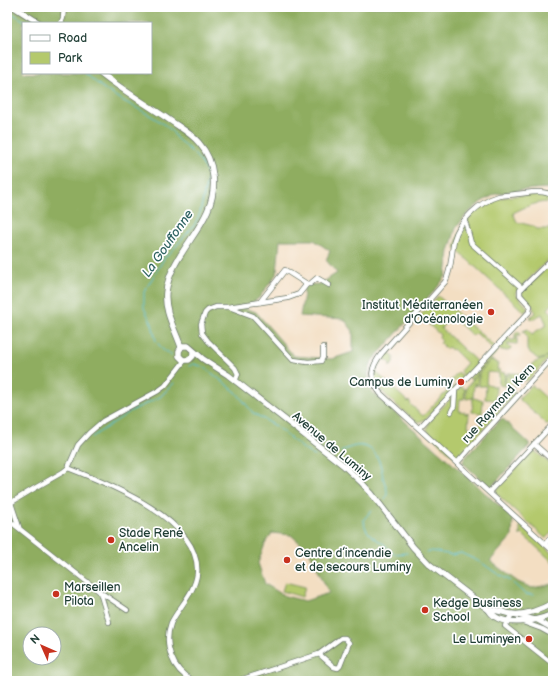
<svg xmlns="http://www.w3.org/2000/svg" width="560" height="688" font-family="'Balsamiq Sans',sans-serif">
	<style>
		.green { fill: #b4c96d; stroke: #6a8350 }
		.forest { fill: #8fad60; stroke: #57754a; fill-rule: evenodd }
		.lines { fill: none; stroke-linecap: round; stroke-linejoin: round }
		.stream { stroke: #56bfd2; stroke-width: 1 }
		.minor-casing { stroke: #697566; stroke-width: 6 }
		.tertiary-casing { stroke: #697566; stroke-width: 7 }
		.minor { stroke: #fff; stroke-width: 4.5 }
		.tertiary { stroke: #fff; stroke-width: 5.5 }
		.poi-dot { fill: #c8321e; stroke: #fff; stroke-width: 1.5 }
		.labels { text-anchor: middle; stroke-width: 3.5; stroke-linejoin: round; paint-order: stroke }
		.poi-label { font-size: 12px; fill: #1f3d34; stroke: #fff; text-anchor: start }
		.street-label { font-size: 12px; fill: #1f3d34; stroke: #fff }
		.water-label { font-size: 13px; font-style: italic; fill: #306463; stroke: #fff }
	</style>
	<rect width="100%" height="100%" fill="#fff"/>
	<filter id="ink" filterUnits="userSpaceOnUse"><feTurbulence type="fractalNoise" baseFrequency=".025" numOctaves="2"/><feDisplacementMap in="SourceGraphic" scale="8" xChannelSelector="R" yChannelSelector="G"/><feConvolveMatrix kernelMatrix="1 2 1 2 8 2 1 2 1" color-interpolation-filters="sRGB"/></filter>
	<filter id="wash" filterUnits="userSpaceOnUse"><feTurbulence type="fractalNoise" baseFrequency=".012" numOctaves="4" result="noise"/><feDisplacementMap in="SourceGraphic" scale="16" xChannelSelector="R" yChannelSelector="G"/><feGaussianBlur stdDeviation="0.9" result="paint"/><feColorMatrix in="noise" values="0 0 0 0 0 0 0 0 0 0 0 0 0 0 0 0 0 1.4 0 .05"/><feComposite in="paint" operator="in"/></filter>
	<g filter="url(#wash)">
		<rect width="100%" height="100%" fill="#f3dec2"/>
		<g class="green">
			<path d="M541,194L547,195L553,199V203C539,200 525,207 513,213L517,222L533,226L537,229H553V255L515,293L528,308L526,311L524,312L455,248C459,227 473,207 494,200C508,195 526,195 541,194Z"/>
			<path d="M549,267L553,269V303L548,309L553,314V353L545,357L551,356L528,380L520,381L514,386L513,384L516,381L507,373L528,374L529,370L532,369L533,363L544,359V358L539,360L527,350V336L523,331L528,329L532,335L534,334L533,333L547,325L542,314L531,320L530,317L536,312L533,309L534,308L522,295V291L545,269Z"/>
			<path d="M438,296L494,346L492,348L476,333L473,336L452,317L441,328L478,363L466,377L460,371L467,363L453,349L452,350L448,347L446,349L440,343L442,341L439,338L440,335L421,317L418,319V318Z"/>
			<path d="M517,332H520V335H517V344L508,343V346L511,347L510,350L507,351L498,349V348L508,336L510,340H515V334Z"/>
			<path d="M387,351L394,357L393,363L391,366H389L391,364L384,358L378,366L376,372L408,402L409,401L411,403L410,404L423,416L451,387L453,389L458,383L455,380L447,390L445,387L458,372L465,378L426,419L419,422L416,421C404,411 372,389 374,372C375,364 381,357 387,351Z"/>
			<path d="M495,351H498L471,380L469,378Z"/>
			<path d="M491,360L498,363L497,370H500V372L505,373L504,386L499,385V373L487,372L486,384L492,385V386H496L495,400L485,399L486,386H479V373Z"/>
			<path d="M478,374L477,386H475V383H474L473,398L478,399V400H483L482,413L472,412L473,398L466,399V388Z"/>
			<path d="M506,374L514,381L511,384L514,390V395L462,453L456,456H453L430,434L427,430L429,422L461,387L465,389L464,399H460L459,411L465,412V414L469,413L468,427L476,429V427L480,428L481,415L489,416L490,414H494L495,401L503,402V399H507L508,386H505Z"/>
			<path d="M532,385L553,404V419L549,424H546L520,400V397Z"/>
			<path d="M533,451L536,452L553,466V531L546,538L544,537L497,494L496,490Z"/>
			<path d="M520,525L553,554V562L522,534L520,536Z"/>
			<path d="M285,582L305,587L302,597L282,591Z"/>
		</g>
		<g class="forest">
			<path d="M7,7H553V192L548,188L520,190L496,194L481,202L466,215L456,228L449,251L446,276L436,289L372,361L368,374L371,391L513,518L512,536L490,561L518,582L532,588L553,584V681H7ZM23,23H151V73H23ZM280,240H314L330,251L326,260L337,273L320,284L303,285L304,294L300,316L344,319L353,331V352L332,359L294,356L256,312L244,308L259,298L277,273ZM272,533L291,535L309,551L329,593L305,601L285,596L265,584L258,563L265,544ZM30,634H54V658H30Z"/>
			<path d="M502,418L529,443V446L492,486H488L463,463L464,459Z"/>
		</g>
		<g class="lines">
			<g class="stream">
				<path d="M7,10L28,23"/>
				<path d="M85,73C93,80 102,88 112,94C126,104 172,123 176,138C188,148 204,161 208,176L200,213L195,224L171,252L165,257L144,292V308L152,324L156,341L164,351L168,352L171,355V356"/>
				<path d="M189,366L194,364L204,367L236,392L253,413L274,425L305,450L312,455L315,456"/>
				<path d="M92,437L131,411L160,397L174,383"/>
				<path d="M341,452C355,443 370,442 378,459C381,465 382,472 383,478C385,485 390,492 385,499"/>
				<path d="M372,510L364,519C364,534 374,537 385,545C388,548 390,551 394,554L407,553"/>
				<path d="M427,552L432,551L452,555L461,553L482,563L496,573L511,581L525,594L534,595"/>
			</g>
		</g>
	</g>
	<g filter="url(#ink)">
		<g class="lines">
			<g class="minor-casing">
				<g id="minor">
					<path d="M61,23L63,18L64,7"/>
					<path d="M553,196C543,189 528,193 517,194C511,195 505,195 499,196C479,202 459,221 454,240C451,255 452,269 445,282L382,353C370,368 369,378 380,393L553,551"/>
					<path d="M464,221L466,224L471,243L522,288"/>
					<path d="M260,302L285,270L307,284H310L317,278L329,285"/>
					<path d="M229,307L253,316L293,360L308,362L321,361L323,357V347"/>
					<path d="M235,381L238,374L235,368L208,341L202,333L201,324L205,313L208,310L216,307H228L288,298L299,294L307,284"/>
					<path d="M451,412L454,406L455,391"/>
					<path d="M419,428L529,312L530,306L520,295V290L553,258"/>
					<path d="M534,444L553,461"/>
					<path d="M457,463L553,357"/>
					<path d="M68,468C109,484 202,520 197,574C195,592 179,607 171,623C163,645 172,670 193,681"/>
					<path d="M489,492L553,424"/>
					<path d="M11,503L19,527"/>
					<path d="M7,505L35,488L63,472L68,468L78,445L89,433L103,421L158,391L165,386L185,360"/>
					<path d="M7,519L100,592L127,610"/>
					<path d="M545,544L553,535"/>
					<path d="M100,592L109,622"/>
					<path d="M552,614L553,628"/>
					<path d="M523,622L542,629L553,635"/>
					<path d="M553,629L537,620L512,614L505,626L553,664"/>
					<path d="M237,681L319,654L341,638H345L349,643L340,666L338,668L334,667L319,654"/>
				</g>
			</g>
			<g class="tertiary-casing">
				<g id="tertiary">
					<path d="M14,7L39,23"/>
					<path d="M101,73C122,90 146,104 168,119C179,127 191,133 199,143C207,152 212,165 213,176C219,222 171,249 166,292C164,312 175,329 181,347"/>
					<path d="M193,351V356L189,360H183L179,356V351L182,346H188L203,359L228,375L343,465L361,482L371,493L413,547L429,564L489,610C500,629 537,621 553,614"/>
					<path d="M489,610C497,609 504,613 511,614C525,616 540,610 553,603"/>
				</g>
			</g>
			<use href="#minor" class="minor"/>
			<use href="#tertiary" class="tertiary"/>
		</g>
	</g>
	<g class="poi-dot">
		<circle cx="491" cy="312" r="4"/>
		<circle cx="461" cy="382" r="4"/>
		<circle cx="111" cy="540" r="4"/>
		<circle cx="287" cy="560" r="4"/>
		<circle cx="56" cy="594" r="4"/>
		<circle cx="425" cy="610" r="4"/>
		<circle cx="529" cy="639" r="4"/>
	</g>
	<g class="labels">
		<g class="poi-label">
			<text x="483" y="309" text-anchor="end">Institut Méditerranéen<tspan x="483" dy="14">d'Océanologie</tspan></text>
			<text x="453" y="386" text-anchor="end">Campus de Luminy</text>
			<text x="119" y="537">Stade René<tspan x="119" dy="14">Ancelin</tspan></text>
			<text x="295" y="557">Centre d’incendie<tspan x="295" dy="14">et de secours Luminy</tspan></text>
			<text x="64" y="591">Marseillen<tspan x="64" dy="14">Pilota</tspan></text>
			<text x="433" y="607">Kedge Business<tspan x="433" dy="14">School</tspan></text>
			<text x="521" y="643" text-anchor="end">Le Luminyen</text>
		</g>
		<g class="street-label">
			<text transform="translate(498 403) rotate(-48)" y="4">rue Raymond Kern</text>
			<text transform="translate(332 446) rotate(40)" y="4">Avenue de Luminy</text>
		</g>
		<g class="water-label">
			<text transform="translate(167 243) rotate(-55)" y="5">La Gouffonne</text>
		</g>
	</g>
	<rect width="560" height="688" fill="none" stroke="#fff" stroke-width="24"/>
	<rect x="22" y="22" width="130" height="52" fill="#ffffff" stroke="#a5b1ae"/>
	<rect x="30" y="35" width="20" height="6" fill="#ffffff" stroke="#a5b1ae"/>
	<text x="58" y="42" font-size="12" fill="#1f3d34">Road</text>
	<rect x="30" y="52" width="20" height="12" fill="#b4c96d" stroke="#a5b1ae"/>
	<text x="58" y="62" font-size="12" fill="#1f3d34">Park</text>
	<g transform="translate(42 646) rotate(315)"><circle r="19" fill="#ffffff" stroke="#a5b1ae"/>
	<path d="M0-3L7 15L0 10L-7 15Z" fill="#c8321e"/>
	<text y="-6" font-size="11" font-weight="bold" text-anchor="middle" fill="#1f3d34">N</text>
	</g>
</svg>
